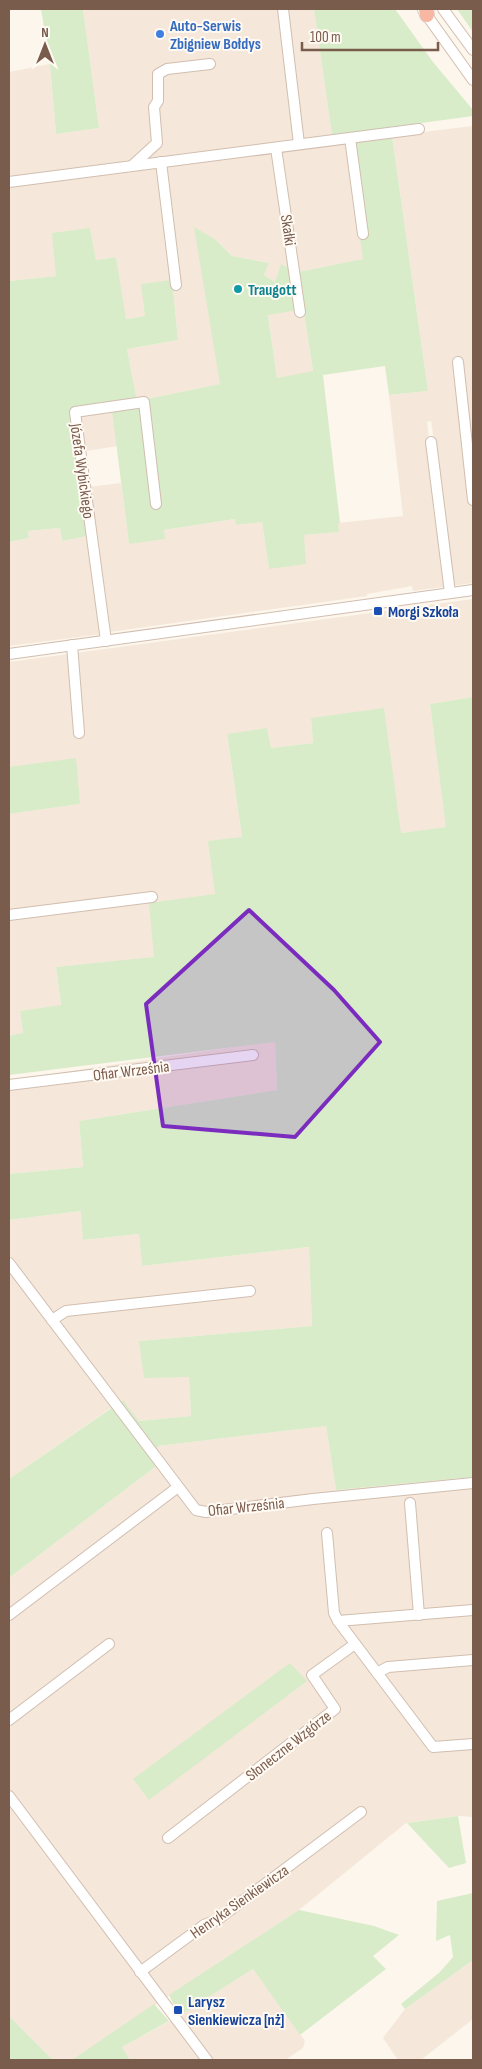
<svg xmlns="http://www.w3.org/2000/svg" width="482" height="2069" font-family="'Sofia Sans Condensed',sans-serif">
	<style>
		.residential { fill: #f5e8da; fill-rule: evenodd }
		.green { fill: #d8ecc9; fill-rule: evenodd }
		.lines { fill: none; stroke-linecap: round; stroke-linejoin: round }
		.minor-casing { stroke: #d1beb0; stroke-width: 12 }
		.highway-casing { stroke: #dad1cd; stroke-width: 16 }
		.minor { stroke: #fff; stroke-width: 10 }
		.highway { stroke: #f7b7a3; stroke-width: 14 }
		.marked { fill: #7b2cbf; fill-opacity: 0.2; stroke: #7b2cbf; stroke-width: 4; stroke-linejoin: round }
		.shop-dot { fill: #3f7fe0; stroke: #fffaf3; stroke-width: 2 }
		.culture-dot { fill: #0f9aa8; stroke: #fffaf3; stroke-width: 2 }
		.transit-dot { fill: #1a4fb4; stroke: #fffaf3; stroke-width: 2 }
		.labels { text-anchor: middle; stroke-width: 4; stroke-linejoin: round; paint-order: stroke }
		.shop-label { font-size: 16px; font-weight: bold; fill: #366cbe; stroke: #fffaf3; text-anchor: start }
		.street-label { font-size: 16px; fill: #7a5c4d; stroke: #fffaf3 }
		.culture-label { font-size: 16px; font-weight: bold; fill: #0d838f; stroke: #fffaf3; text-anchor: start }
		.transit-label { font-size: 16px; font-weight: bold; fill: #164399; stroke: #fffaf3; text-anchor: start }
	</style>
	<rect width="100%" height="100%" fill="#fdf6ec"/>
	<g class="residential">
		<path d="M83,9H314L332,135L9,177V72L50,64L56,134L99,128Z"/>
		<path d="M472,126L473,583L413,591L412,586L367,594V596L110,632L88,487L121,483L129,543L164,530L236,519L237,525L262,522L269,569L304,535L338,532V523L403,516L389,395L428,391L392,136ZM431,421L445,512L438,513L427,422Z"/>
		<path d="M346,143L364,259L298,272L275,282L264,275L269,263L232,256L216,240L204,284L221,384L137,401L127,349L178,340L172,280L145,316L125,319L116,257L96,260L90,228L56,276L9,281V186Z"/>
		<path d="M298,310L304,314L313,372L277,378L268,314Z"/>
		<path d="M113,409L118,446L86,451L80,413Z"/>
		<path d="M60,528L62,541L88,536L102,634L9,646V542L29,538L28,531Z"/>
		<path d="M473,599V697L430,704L447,827L401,833L311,719L313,743L271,748L267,729L227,735L242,837L215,894L154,958L56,967L61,1006L20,1011L23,1034L9,1036V814L80,804L9,768V662Z"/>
		<path d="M275,1041L277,1090L79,1121L83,1167L9,1174V1080Z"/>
		<path d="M82,1211L84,1240L139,1234L142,1266L309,1247L312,1326L139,1341L189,1377L191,1416L139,1421L122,1400L9,1479V1220Z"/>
		<path d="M326,1426L336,1490L473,1477V1817L458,1816L406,1823L299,1910L72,2060H53L9,2016V1578L155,1467L158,1446Z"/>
		<path d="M473,1960V2019L421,2060H398L383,2038L405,2009Z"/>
		<path d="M253,1969L305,2041L303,2048L285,2060H130L122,2047L179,2016Z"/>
	</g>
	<g class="green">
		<path d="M41,9H83L99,128L56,134L50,64Z"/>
		<path d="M314,9H395L433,62L473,110V116L332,135Z"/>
		<path d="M457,9H473V32Z"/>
		<path d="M392,136L428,391L389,395L385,366L323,375L340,523L338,524L339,532L304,535L306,564L269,569L262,522L236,525L235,519L164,530L165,539L129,544L111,403L71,409L88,536L62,541L60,528L28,531L29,538L9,542V281L56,276L52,233L90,228L96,260L116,257L126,319L145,316L141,284L172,280L178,340L127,349L137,401L220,384L194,227L216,240L232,256L269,263L264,275L275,282L281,264L298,272L363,259L346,143ZM298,310L304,314L313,371L277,378L268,315Z"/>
		<path d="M473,697V1477L336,1490L326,1426L158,1446L155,1467L9,1578V1479L123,1400L139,1421L191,1416L189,1377L144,1378L139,1341L312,1326L309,1247L142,1266L139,1234L83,1240L81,1211L9,1220V1174L83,1167L79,1121L277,1090L275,1042L9,1075V1036L23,1033L20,1011L61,1005L56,967L154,957L149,903L215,894L208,841L242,837L227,734L267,728L271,748L313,743L311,718L384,708L401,833L446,827L430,704Z"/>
		<path d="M76,758L80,804L9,814V767Z"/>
		<path d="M290,1663L307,1681L149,1800L133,1779Z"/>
		<path d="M458,1816L466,1863L449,1868L407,1823Z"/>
		<path d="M473,1893V1960L405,2009L401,2004L440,1972L453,1957L450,1935L436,1941L437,1901Z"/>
		<path d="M299,1910L374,1926L399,1935L373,1956L386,1969L300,2035L253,1969L179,2016L169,1995Z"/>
		<path d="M154,2004L169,2021L122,2047L130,2060H72Z"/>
		<path d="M9,2016L53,2060H9Z"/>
	</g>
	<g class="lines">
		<g class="minor-casing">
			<g id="minor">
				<path d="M283,9L299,144"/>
				<path d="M443,9L473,50"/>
				<path d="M423,10L473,80"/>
				<path d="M350,138L363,234"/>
				<path d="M276,148L300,312"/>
				<path d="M161,162L176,285"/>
				<path d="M133,165L157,143L154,107L158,101V74L167,69L210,64"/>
				<path d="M9,182L419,129"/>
				<path d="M458,362L473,500"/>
				<path d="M431,442L450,593"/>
				<path d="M106,641L75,412L144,402L156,504"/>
				<path d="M72,645L79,733"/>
				<path d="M9,654L473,590"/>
				<path d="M9,915L152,897"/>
				<path d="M9,1085L253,1055"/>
				<path d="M9,1263L196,1510L206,1512L313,1499L473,1483"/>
				<path d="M52,1320L66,1311L250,1291"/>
				<path d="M410,1503L419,1615"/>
				<path d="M327,1533L334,1613L338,1621L433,1747L473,1744"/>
				<path d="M9,1615L178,1487"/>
				<path d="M338,1621L473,1610"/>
				<path d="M377,1673L388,1667L473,1660"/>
				<path d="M9,1720L109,1644"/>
				<path d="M9,1796L207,2060"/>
				<path d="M168,1838L335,1709L312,1675L355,1644"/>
				<path d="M140,1972L204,1925L217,1920L361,1812"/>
			</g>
		</g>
		<g class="highway-casing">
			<path id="highway" d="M426,9L427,15"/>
		</g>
		<use href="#minor" class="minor"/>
		<use href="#highway" class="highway"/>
	</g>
	<path class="marked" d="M249,910L334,990L380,1042L295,1137L163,1126L146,1004Z"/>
	<circle class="shop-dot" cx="160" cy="34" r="5"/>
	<circle class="culture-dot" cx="238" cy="289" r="5"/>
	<g class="transit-dot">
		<rect x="373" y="606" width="10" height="10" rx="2.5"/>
		<rect x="173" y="2005" width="10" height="10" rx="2.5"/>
	</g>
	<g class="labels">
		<g class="shop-label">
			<text x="170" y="31">Auto-Serwis<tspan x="170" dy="18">Zbigniew Bołdys</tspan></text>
		</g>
		<g class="street-label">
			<text transform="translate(289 230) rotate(81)" y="6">Skałki</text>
			<text transform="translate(83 471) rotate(82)" y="6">Józefa Wybickiego</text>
			<text transform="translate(131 1070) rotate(-7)" y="6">Ofiar Września</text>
			<text transform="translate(246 1506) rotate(-6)" y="6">Ofiar Września</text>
			<text transform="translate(288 1745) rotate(-38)" y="6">Słoneczne Wzgórze</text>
			<text transform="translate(239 1901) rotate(-35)" y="6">Henryka Sienkiewicza</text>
		</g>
		<g class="culture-label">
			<text x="248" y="295">Traugott</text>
		</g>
		<g class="transit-label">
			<text x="388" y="617">Morgi Szkoła</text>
			<text x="188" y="2007">Larysz<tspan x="188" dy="18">Sienkiewicza [nż]</tspan></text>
		</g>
	</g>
	<rect width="482" height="2069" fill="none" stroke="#7a5c4d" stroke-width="20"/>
	<g transform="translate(45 45)" stroke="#fffaf3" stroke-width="4" paint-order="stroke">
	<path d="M0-4L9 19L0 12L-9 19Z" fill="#7a5c4d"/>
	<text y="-8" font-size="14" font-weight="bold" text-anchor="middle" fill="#7a5c4d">N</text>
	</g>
	<path d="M302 42v8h136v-8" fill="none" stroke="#7a5c4d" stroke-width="2.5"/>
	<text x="310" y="42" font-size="15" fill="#7a5c4d" stroke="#fffaf3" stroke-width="4" paint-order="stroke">100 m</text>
</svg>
